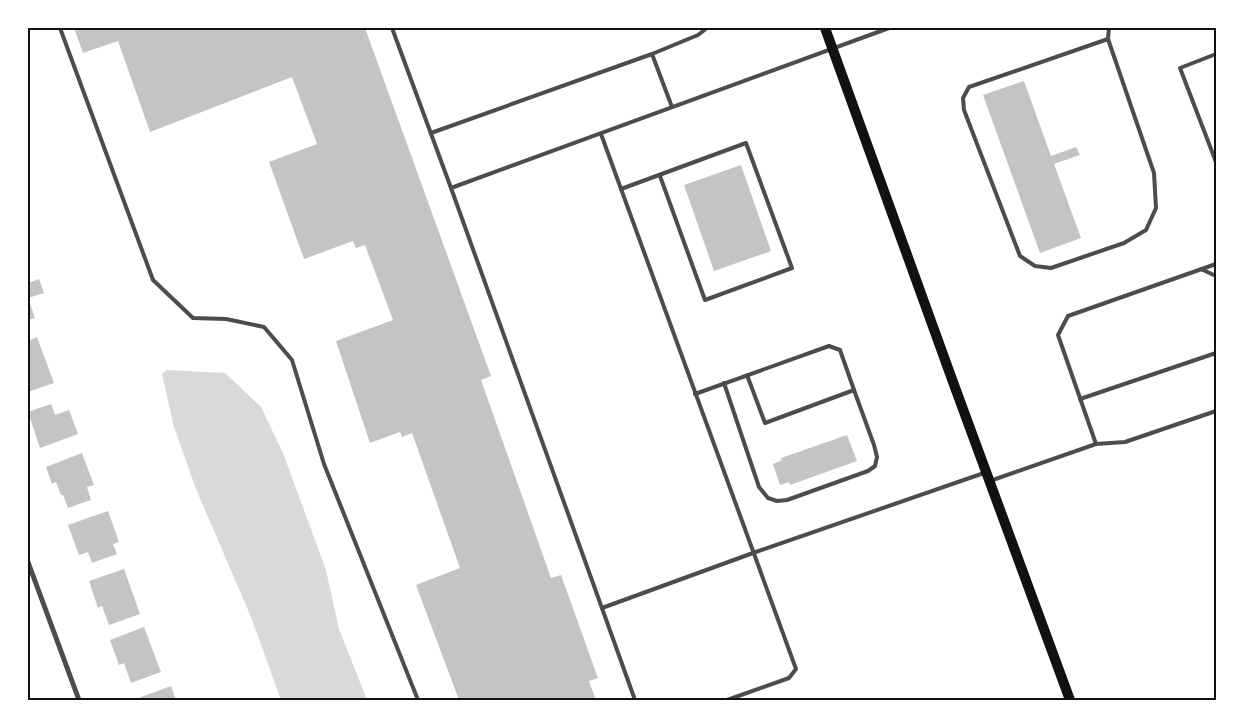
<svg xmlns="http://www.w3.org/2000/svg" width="1244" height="728" font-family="Jost,sans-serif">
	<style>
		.water { fill: #d9d9d9 }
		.building { fill: #c4c4c4 }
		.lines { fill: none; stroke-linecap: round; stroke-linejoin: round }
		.service { stroke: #4c4c4c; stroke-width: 4 }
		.minor { stroke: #4c4c4c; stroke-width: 5 }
		.secondary { stroke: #111; stroke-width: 10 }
		.neatline { fill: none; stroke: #111; stroke-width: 2 }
	</style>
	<rect width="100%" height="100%" fill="#fff"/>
	<path class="water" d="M167,370L225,373L261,407L283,453L326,570L339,629L367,700H281L251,617L196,489L174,427L162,374Z"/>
	<g class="building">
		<path d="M74,28H365L491,376L481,380L551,578L561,575L598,678L589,681L596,700H459L416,585L460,568L412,433L402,437L400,432L370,443L336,341L393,320L365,245L356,248L353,241L304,259L269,162L317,144L292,77L150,132L118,41L83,53Z"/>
		<path d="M1024,81L1051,156L1076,147L1080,155L1054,164L1081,238L1040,253L983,95Z"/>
		<path d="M741,165L771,251L714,271L684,185Z"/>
		<path d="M39,279L44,293L28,298L35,318L28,320V283Z"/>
		<path d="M37,337L54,383L28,392V341Z"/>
		<path d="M51,404L55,415L69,410L78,434L40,448L28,412Z"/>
		<path d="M847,435L857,461L790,485L789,482L780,485L773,464L782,460L781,458Z"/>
		<path d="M82,453L94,485L87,487L91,500L68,508L63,495H61L56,482L52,484L46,467Z"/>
		<path d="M108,511L119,542L113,544L117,554L92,563L88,552L79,555L68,525Z"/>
		<path d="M124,569L140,614L109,625L102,606L98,608L89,581Z"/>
		<path d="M144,627L161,672L131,683L124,663L119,665L110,640Z"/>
		<path d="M171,686L176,700H133Z"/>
	</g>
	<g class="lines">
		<g class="service">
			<path d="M60,28L153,280L193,318L226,319L264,327L292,360L324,464L418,700"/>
			<path d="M392,28L451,188"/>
			<path d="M1108,39L969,87L963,98L964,110L1020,256L1035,266L1051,268L1124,243L1146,230L1156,208L1154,173L1108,39L1109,28"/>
			<path d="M1216,54L1180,68L1216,162"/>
			<path d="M672,107L652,54L698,35L707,28"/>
			<path d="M431,133L652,54"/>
			<path d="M601,134L796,669L789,678L727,700"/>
			<path d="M621,189L746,143L792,268L705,300L660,176"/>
			<path d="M1201,269L1216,276"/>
			<path d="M724,383L759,487L768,498L777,501L787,500L868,471L875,466L877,457L874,445L854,390"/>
			<path d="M695,394C739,378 784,362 829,346L840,350L854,390L765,423L747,375"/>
			<path d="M1080,399L1216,353"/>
			<path d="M1096,444L1058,335L1068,316L1216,264"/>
			<path d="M990,481L1096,444L1125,442L1216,411"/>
			<path d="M602,608L753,553L984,473"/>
			<path d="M635,700L451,188L889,28"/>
		</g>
		<path class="minor" d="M28,562L79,700"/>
		<path class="secondary" d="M825,28L953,382L1070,700"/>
	</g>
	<rect width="1244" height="728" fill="none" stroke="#ffffff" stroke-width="58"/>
	<rect x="29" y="29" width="1186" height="670" class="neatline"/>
</svg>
